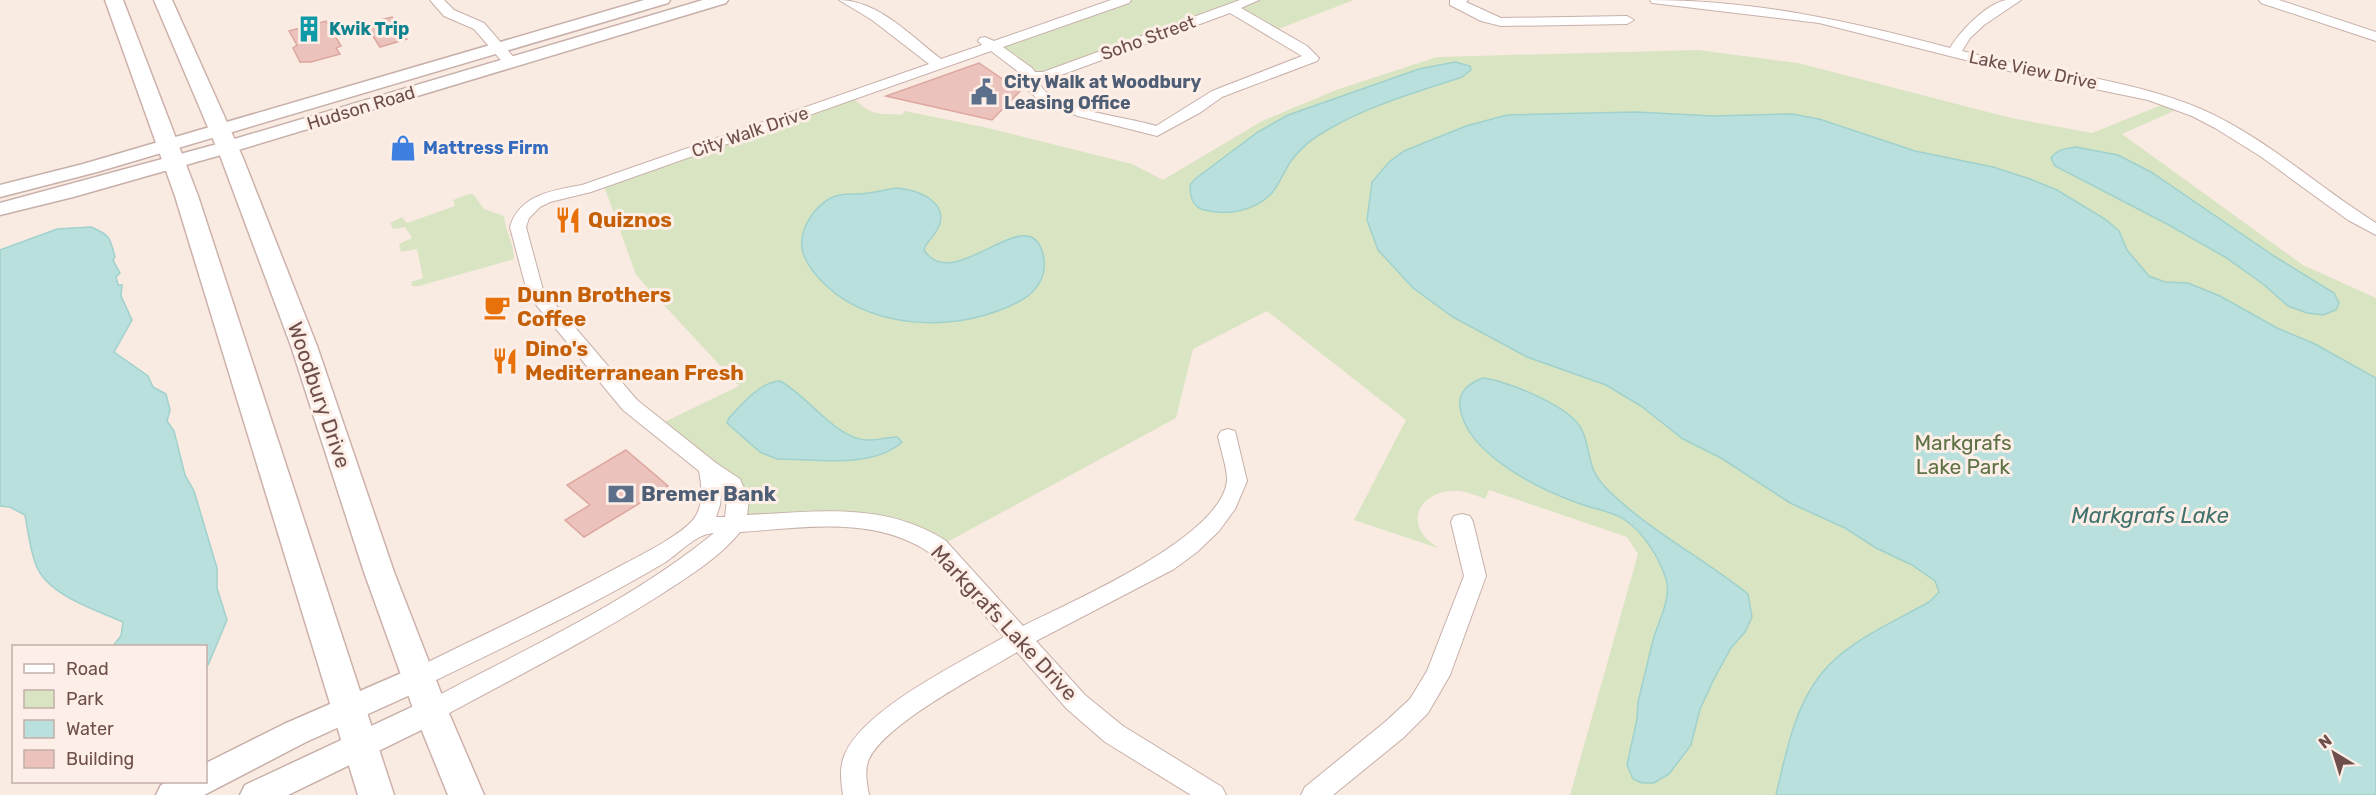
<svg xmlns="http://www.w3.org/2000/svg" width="2376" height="795" font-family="Rubik,sans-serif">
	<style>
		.green { fill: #d9e5c2 }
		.water { fill: #b9e0dc; stroke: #a0d1cc; stroke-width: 1.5 }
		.building { fill: #ecc3bc; stroke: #dca79f; stroke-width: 1.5 }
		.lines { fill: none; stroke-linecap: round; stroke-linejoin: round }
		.minor-casing { stroke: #c8b0aa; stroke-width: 2 }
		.tertiary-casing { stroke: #c8b0aa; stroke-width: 3 }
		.secondary-casing { stroke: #cdb1ab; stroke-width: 3 }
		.minor { fill: #fff; fill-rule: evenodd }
		.tertiary { fill: #fff; fill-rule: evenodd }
		.secondary { fill: #fff; fill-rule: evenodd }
		.labels { text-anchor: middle; stroke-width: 6; stroke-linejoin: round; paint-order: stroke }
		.far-culture-label { font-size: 18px; font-weight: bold; fill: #0d838f; stroke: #fdefe7; text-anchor: start }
		.far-street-label { font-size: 18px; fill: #6e4f4b; stroke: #fdefe7 }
		.far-service-label { font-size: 18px; font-weight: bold; fill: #4e5e75; stroke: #fdefe7; text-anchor: start }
		.far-shop-label { font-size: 18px; font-weight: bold; fill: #366cbe; stroke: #fdefe7; text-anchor: start }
		.food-label { font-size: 21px; font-weight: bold; fill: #c56008; stroke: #fdefe7; text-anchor: start }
		.street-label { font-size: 21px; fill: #6e4f4b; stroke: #fdefe7 }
		.park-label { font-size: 21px; fill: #5e7245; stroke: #fdefe7 }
		.service-label { font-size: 21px; font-weight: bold; fill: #4e5e75; stroke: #fdefe7; text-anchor: start }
		.water-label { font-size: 22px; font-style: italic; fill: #41726e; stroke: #fdefe7 }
	</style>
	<rect width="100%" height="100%" fill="#f9eae2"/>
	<g class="green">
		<path d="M1124,0H1354L1273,31L1231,8L1029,77L992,46Z"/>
		<path d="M1698,50L1798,63L2011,118L2092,133L2169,102L2183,107L2122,134L2303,265L2376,298V795H1570L1638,554L1627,537L1489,490L1485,499C1474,495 1464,490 1453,491C1431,491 1409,509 1421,531C1424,538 1432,543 1438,548L1354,520L1406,420L1267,311L1193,349L1176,418L938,547L897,526L735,523L738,499L656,426L739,386L636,275L603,183L851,96C858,102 867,112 877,113C885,115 892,113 901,115L905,111L988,128L1132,164L1163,180L1262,121L1336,90L1437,57Z"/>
		<path d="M469,194H473L484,209L504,216C505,230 514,244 514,259L419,286H412L411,282L423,278L417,249L401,252L399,244L412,238L405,227L393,229L390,223L402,217L407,223L455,206L453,200Z"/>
	</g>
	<g class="water">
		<path d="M1455,62L1470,66L1471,70L1462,77C1418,92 1370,105 1329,129C1314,137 1301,147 1291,161C1284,171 1280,183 1272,193C1255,211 1228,216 1204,210C1192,207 1190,196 1190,185L1195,179L1258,132L1288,115L1419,69Z"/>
		<path d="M1636,112L1713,116L1792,114L1819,119L1915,151L1993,167L2030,179L2057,190L2105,219L2119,231L2127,250L2149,276L2165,282L2188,283L2220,296L2277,328L2315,344L2376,378V795H1776C1786,753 1794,708 1821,674C1847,641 1894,622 1929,602L1939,592L1935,581L1912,565L1876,548L1845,528L1790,503L1721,458L1683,439L1641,406L1606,385L1527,357L1453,317L1413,288L1378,250L1367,220L1372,182L1389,162L1404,151L1466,126L1507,115Z"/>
		<path d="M2076,147L2118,155L2151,172L2274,256L2334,293L2339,303L2336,310L2323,315L2307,313L2288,306L2263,284L2225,257L2167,224L2055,166L2051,158C2057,149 2066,149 2076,147Z"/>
		<path d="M896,188C918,189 952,203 937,230C933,238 926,242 924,250C952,295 1024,204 1041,248C1050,271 1040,290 1020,301C959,334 864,332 817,276C804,261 797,246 805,227C811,214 820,203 833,197C842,193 850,194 860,194C872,193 884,190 896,188Z"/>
		<path d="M91,227C110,235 110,237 115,257L113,260L120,273L116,277L118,285H122L121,296L132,320L114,352L148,376L153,387L166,394L170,410L167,421L174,431L185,475L194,491L217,568V588L227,620L208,665L206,666V646H113L121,636L123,622C96,610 47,595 36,565C30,550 28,531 25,515L10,507L0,506V250L57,229Z"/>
		<path d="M1483,378C1507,381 1571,406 1582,430C1593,455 1585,468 1609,491C1650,531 1703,558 1748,594L1752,617L1745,632L1731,648L1714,679L1700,709L1691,745L1669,774L1654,783H1642L1633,779L1627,765L1637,719L1638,702C1643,682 1648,661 1653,640C1658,622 1672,598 1666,579C1659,557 1644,533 1625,520C1612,511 1593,509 1578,503C1539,489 1466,454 1460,407C1458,391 1469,383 1483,378Z"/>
		<path d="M780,381C807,395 833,436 865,440C875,441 886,437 897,437L902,442C873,469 814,459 777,459L760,452L727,423L729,418C742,404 760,382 780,381Z"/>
	</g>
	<g class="building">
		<path d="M392,17L407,39L380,47L365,24Z"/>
		<path d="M326,21L341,46L336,48L340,54L311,62H300L293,48L297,45L289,31Z"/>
		<path d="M979,63L1020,91L992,120L886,96Z"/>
		<path d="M626,450L668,486L584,537L565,520L590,505L567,485Z"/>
	</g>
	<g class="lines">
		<g class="minor-casing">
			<g id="minor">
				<path d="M430,0H444L454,10L484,23L516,60L518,63L516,66H506L474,29L444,16Z"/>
				<path d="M839,0C878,0 912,37 941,59L982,45L978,41L980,38L985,37L994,41L1111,0H1131L1129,3L1003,47L1032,68L1035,72H1043L1240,0H1259L1241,8L1307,46L1319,58L1317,61L1222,97L1201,112L1157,136L1078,116L1041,102L1027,89L1020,73L991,51L591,192L550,202L540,207L529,218L526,227L543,290L637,400L716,463L740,479L749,499L747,515C815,512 885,501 946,541L1023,626C1070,602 1221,538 1227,481C1228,470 1220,448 1218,436L1221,431L1228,429L1235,431L1247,481L1235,509L1219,531L1197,552L1174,569L1036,641L1085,695L1123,726L1222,787L1226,795H1191L1105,742L1067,709L1017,652C980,675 887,722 869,759C864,770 867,784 869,795H843C841,781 839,767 845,754C864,709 961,662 1004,637L930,553C874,515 804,528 740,532C718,559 686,578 657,597C587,641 512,679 440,718L431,721L422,718L419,711L422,704C521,651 627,604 714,533C695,534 680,553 664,563C589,608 507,645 428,684L420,687L412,684L408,677L412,670C482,635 555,602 624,564C643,554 679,536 693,520C704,507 702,486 699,471L623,410L528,295L510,227C519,195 553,190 582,185L929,64L872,20ZM1230,13L1302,56L1212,91L1156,126C1126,116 1050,111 1038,81L1050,79ZM722,487L727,499L725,517H716L720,505Z"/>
				<path d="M1450,0H1468L1466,2L1501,18L1627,16L1634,20L1627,24L1501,26L1481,21L1450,5Z"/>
				<path d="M1650,0C1754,0 1851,21 1950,48C1960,31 1986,4 2006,0C2010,0 2016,0 2021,0L1984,25L1970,38L1962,51C2041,72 2125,77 2201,109C2265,137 2317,186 2376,223V235L2348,220L2260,156L2215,128L2192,116L2148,100L2017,73L1819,23L1652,3Z"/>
				<path d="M2259,0H2279L2376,32V41L2261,3Z"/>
				<path d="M1462,514L1470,516L1473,522L1486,576L1450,675L1428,713L1403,738L1333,795H1301L1305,787L1385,722L1410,699L1427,671L1464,576L1451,522L1454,516Z"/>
			</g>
		</g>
		<g class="tertiary-casing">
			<g id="tertiary">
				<path d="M644,0H670L668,3L97,172L0,197V185L83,164Z"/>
				<path d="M703,0H728L726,3L235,151L73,197L0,215V203L221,143Z"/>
				<path d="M420,665L430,668L435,677L430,686L306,742L204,795H156L161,785L168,782H206V763L284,724Z"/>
				<path d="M431,698L442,702L446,711L442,720L288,795H240L245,785Z"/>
			</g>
		</g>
		<g class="secondary-casing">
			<g id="secondary">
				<path d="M105,0H123L198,196L394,795H358L175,196Z"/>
				<path d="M154,0H172L243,158L317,346L394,572L448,711L484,795H448L414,711L364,572L291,346L221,158Z"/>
			</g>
		</g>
		<use href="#minor" class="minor"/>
		<use href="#tertiary" class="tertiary"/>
		<use href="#secondary" class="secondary"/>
	</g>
	<defs>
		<g id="building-bare" transform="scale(2.07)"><path d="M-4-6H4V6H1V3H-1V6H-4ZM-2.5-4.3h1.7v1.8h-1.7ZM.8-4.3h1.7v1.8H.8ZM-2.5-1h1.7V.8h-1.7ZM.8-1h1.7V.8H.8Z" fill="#0f9aa8" stroke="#fdefe7" stroke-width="2.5" paint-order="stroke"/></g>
		<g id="civic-bare" transform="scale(2.07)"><path d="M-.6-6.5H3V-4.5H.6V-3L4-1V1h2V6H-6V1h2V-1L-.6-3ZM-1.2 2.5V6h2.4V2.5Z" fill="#5c6f8a" stroke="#fdefe7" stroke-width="2.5" paint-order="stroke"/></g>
		<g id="shop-bare" transform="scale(2.07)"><path d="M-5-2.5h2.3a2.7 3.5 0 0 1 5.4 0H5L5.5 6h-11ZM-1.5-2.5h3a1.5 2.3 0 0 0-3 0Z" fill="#3f7fe0" stroke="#fdefe7" stroke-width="2.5" paint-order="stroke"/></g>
		<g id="restaurant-bare" transform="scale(2.07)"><path d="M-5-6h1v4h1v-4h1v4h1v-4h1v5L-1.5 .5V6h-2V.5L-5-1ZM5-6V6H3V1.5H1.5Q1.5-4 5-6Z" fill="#e8710a" stroke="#fdefe7" stroke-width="2.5" paint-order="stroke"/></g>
		<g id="cafe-bare" transform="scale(2.07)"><path d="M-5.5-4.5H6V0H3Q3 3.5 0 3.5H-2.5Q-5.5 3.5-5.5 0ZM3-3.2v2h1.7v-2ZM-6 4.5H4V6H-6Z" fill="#e8710a" stroke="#fdefe7" stroke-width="2.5" paint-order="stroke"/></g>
		<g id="bank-bare" transform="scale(2.07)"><path d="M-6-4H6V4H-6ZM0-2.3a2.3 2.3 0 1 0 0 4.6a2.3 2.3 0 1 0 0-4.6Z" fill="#5c6f8a" stroke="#fdefe7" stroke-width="2.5" paint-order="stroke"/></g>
	</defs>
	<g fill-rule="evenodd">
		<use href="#building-bare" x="309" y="29"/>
		<use href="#civic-bare" x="984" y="92"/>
		<use href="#shop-bare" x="403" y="148"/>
		<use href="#restaurant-bare" x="568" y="220"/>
		<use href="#cafe-bare" x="497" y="307"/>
		<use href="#restaurant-bare" x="505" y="361"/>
		<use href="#bank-bare" x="621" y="494"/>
	</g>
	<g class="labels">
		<g class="far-culture-label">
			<text x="329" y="35">Kwik Trip</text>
		</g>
		<g class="far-street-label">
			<text transform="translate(1148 38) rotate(-20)" y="6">Soho Street</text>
			<text transform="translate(2033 70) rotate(12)" y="6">Lake View Drive</text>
			<text transform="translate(361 108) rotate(-17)" y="6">Hudson Road</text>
			<text transform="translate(750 132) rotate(-19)" y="6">City Walk Drive</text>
		</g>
		<g class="far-service-label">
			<text x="1004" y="88">City Walk at Woodbury<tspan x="1004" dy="21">Leasing Office</tspan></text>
		</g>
		<g class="far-shop-label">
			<text x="423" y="154">Mattress Firm</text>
		</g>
		<g class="food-label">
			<text x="588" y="227">Quiznos</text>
			<text x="517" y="302">Dunn Brothers<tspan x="517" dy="24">Coffee</tspan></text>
			<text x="525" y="356">Dino's<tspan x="525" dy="24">Mediterranean Fresh</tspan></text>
		</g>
		<g class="street-label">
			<text transform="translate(319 395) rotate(71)" y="7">Woodbury Drive</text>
			<text transform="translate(1004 623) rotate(47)" y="7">Markgrafs Lake Drive</text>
		</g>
		<g class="park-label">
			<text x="1963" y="450">Markgrafs<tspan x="1963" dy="24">Lake Park</tspan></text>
		</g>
		<g class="service-label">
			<text x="641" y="501">Bremer Bank</text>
		</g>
		<g class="water-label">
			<text x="2150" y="523">Markgrafs Lake</text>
		</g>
	</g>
	<rect x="12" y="645" width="195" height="138" fill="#fdefe7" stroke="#c4afa9" stroke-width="1.5"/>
	<rect x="24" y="664" width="30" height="9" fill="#ffffff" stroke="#c4afa9" stroke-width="1.5"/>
	<text x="66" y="675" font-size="18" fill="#6e4f4b">Road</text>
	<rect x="24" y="690" width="30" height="18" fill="#d9e5c2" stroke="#c4afa9" stroke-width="1.5"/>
	<text x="66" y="705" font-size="18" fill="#6e4f4b">Park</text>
	<rect x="24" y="720" width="30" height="18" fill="#b9e0dc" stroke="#c4afa9" stroke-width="1.5"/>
	<text x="66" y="735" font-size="18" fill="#6e4f4b">Water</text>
	<rect x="24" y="750" width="30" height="18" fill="#ecc3bc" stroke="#c4afa9" stroke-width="1.5"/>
	<text x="66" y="765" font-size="18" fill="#6e4f4b">Building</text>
	<g transform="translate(2334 753) rotate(322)" stroke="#fdefe7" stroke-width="4.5" paint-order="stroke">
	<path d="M0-4.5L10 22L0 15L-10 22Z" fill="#6e4f4b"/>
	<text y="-9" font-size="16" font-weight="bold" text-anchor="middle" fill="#6e4f4b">N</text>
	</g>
</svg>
